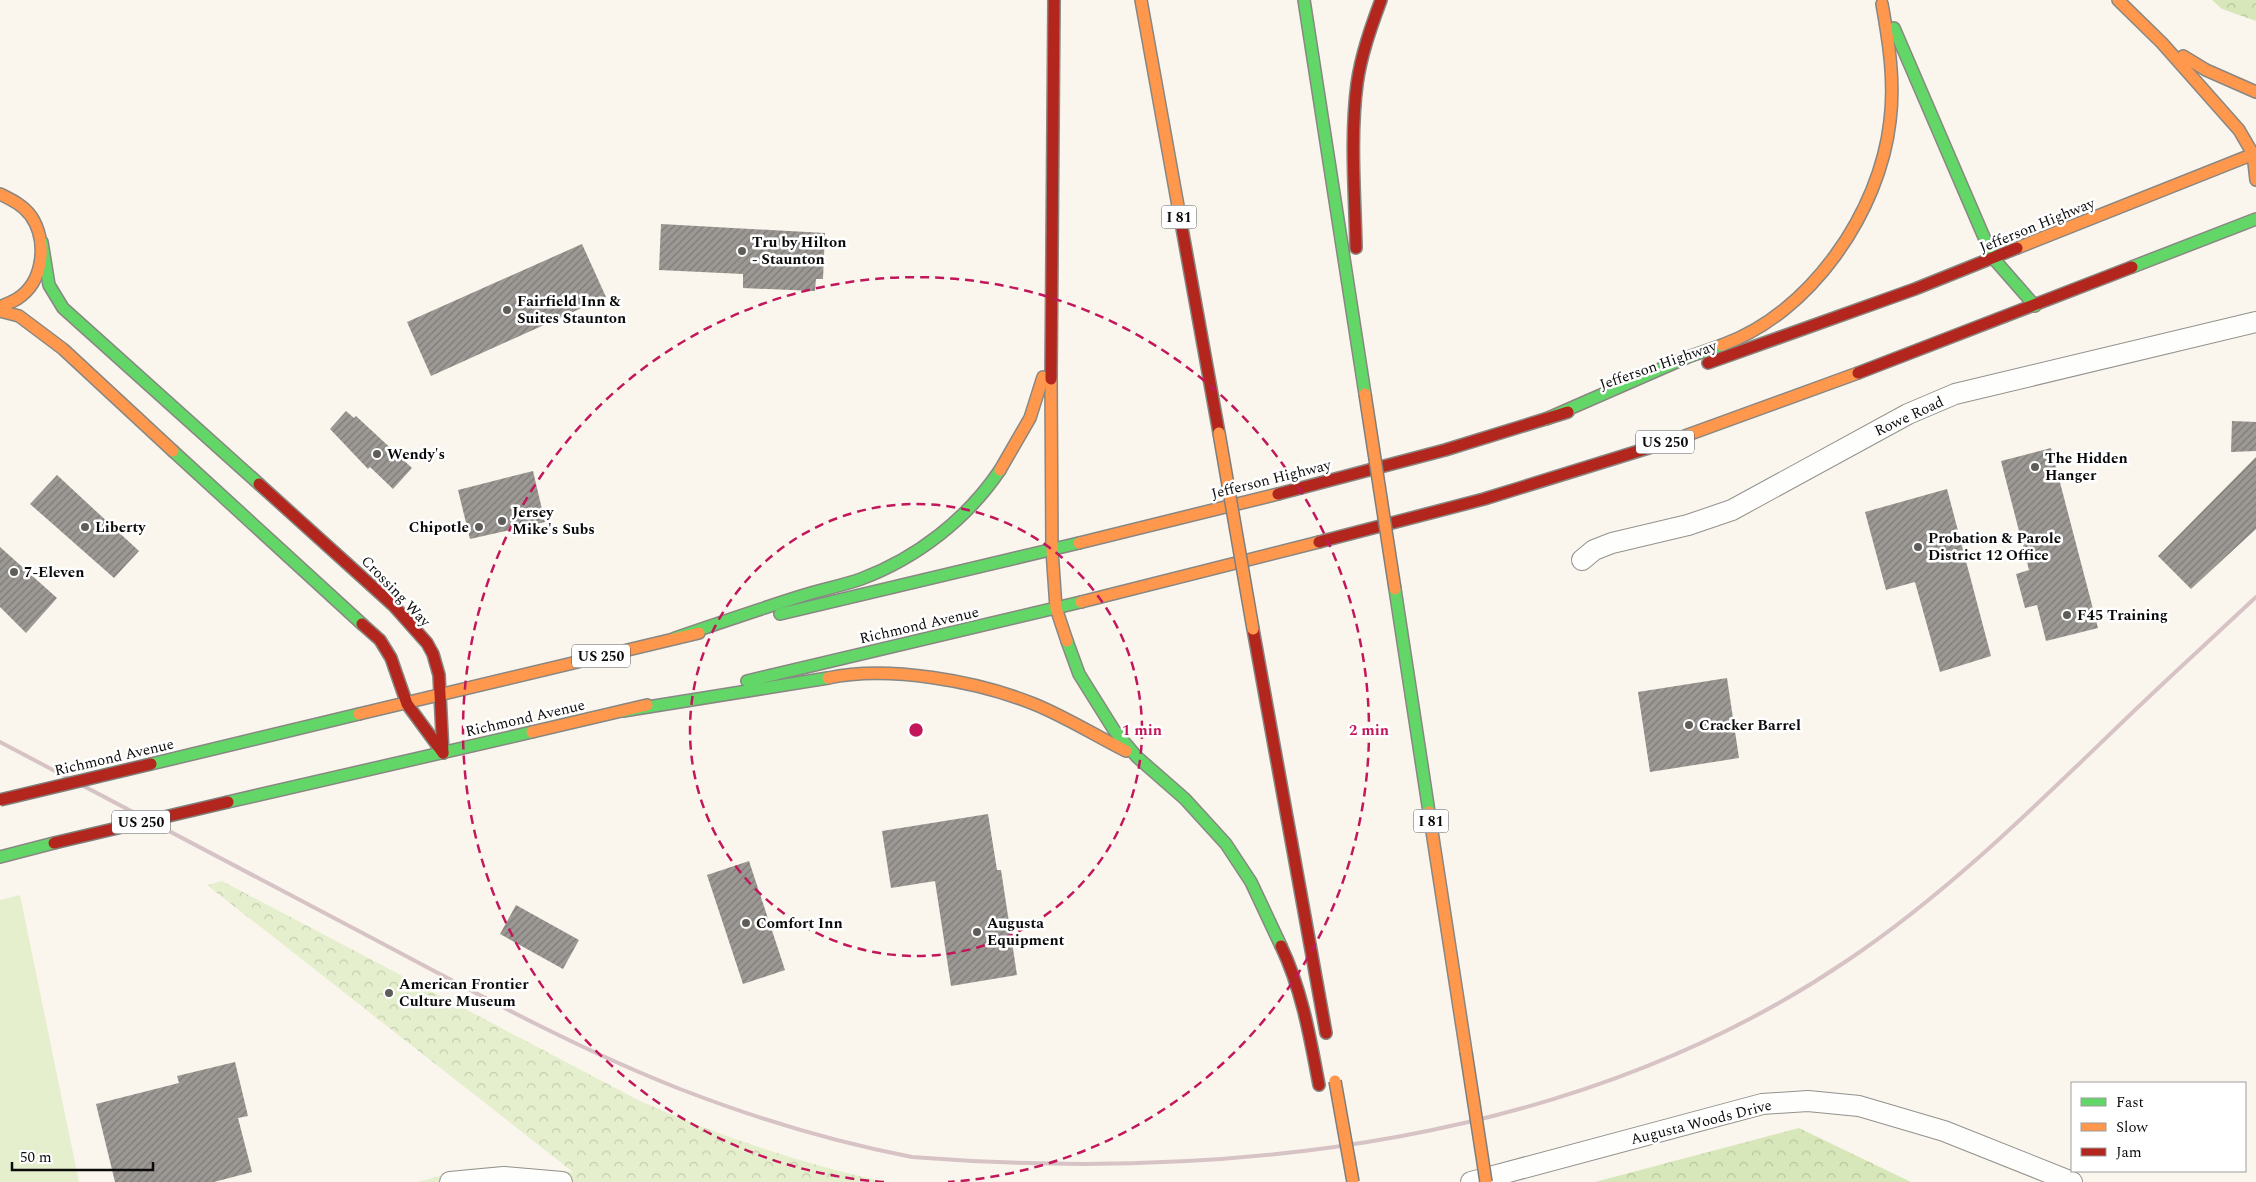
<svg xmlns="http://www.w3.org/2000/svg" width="2256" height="1182" font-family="Spectral,serif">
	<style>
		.grass { fill: #e6efcd }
		.forest { fill: url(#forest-crowns) }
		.park { fill: url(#park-crowns) }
		.building { fill: url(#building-hatch) }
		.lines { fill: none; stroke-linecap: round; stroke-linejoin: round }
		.street-casing { stroke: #93918d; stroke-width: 22 }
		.fast-casing { stroke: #898783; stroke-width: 14 }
		.slow-casing { stroke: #898783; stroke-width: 14 }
		.jam-casing { stroke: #898783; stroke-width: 14 }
		.street { stroke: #fefefc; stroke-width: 20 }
		.fast { stroke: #63d668; stroke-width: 11 }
		.slow { stroke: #ff974d; stroke-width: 11 }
		.jam { stroke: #b3261e; stroke-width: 11 }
		.rail { stroke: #d7c3c5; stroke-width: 4 }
		.slow-bridge-casing { stroke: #807e7a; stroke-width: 14; stroke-linecap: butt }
		.jam-bridge-casing { stroke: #807e7a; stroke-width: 14; stroke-linecap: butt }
		.slow-bridge { stroke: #ff974d; stroke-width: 11 }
		.jam-bridge { stroke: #b3261e; stroke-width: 11 }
		.ring { fill: none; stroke: #c2185b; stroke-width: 2.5; stroke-dasharray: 9 6 }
		.poi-dot { fill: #5f5d5a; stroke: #fff; stroke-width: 2 }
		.labels { text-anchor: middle; stroke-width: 5; stroke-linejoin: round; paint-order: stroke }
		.shield { fill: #fff; stroke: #545454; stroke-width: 1 }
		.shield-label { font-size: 14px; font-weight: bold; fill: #0b0b0b }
		.street-label { font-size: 15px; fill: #0b0b0b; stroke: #fff }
		.poi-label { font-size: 15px; font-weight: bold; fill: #0b0b0b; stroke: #fff; text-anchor: start }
		.centre { fill: #c2185b; stroke: #fff; stroke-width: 2.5 }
		.ring-label { font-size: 15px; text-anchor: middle; font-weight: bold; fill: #c2185b; stroke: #fff; stroke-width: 5; stroke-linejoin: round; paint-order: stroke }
	</style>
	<defs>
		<pattern id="forest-crowns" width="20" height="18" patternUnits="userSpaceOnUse" patternTransform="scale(1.25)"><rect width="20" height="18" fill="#d7e7ba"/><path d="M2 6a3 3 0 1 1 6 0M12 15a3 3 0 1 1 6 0" fill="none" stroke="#b7c59f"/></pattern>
		<pattern id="park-crowns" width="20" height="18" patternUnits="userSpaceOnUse" patternTransform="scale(1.25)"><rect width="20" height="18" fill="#e6efcd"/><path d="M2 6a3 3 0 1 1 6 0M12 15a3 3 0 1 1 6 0" fill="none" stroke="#c4ccaf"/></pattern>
		<pattern id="building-hatch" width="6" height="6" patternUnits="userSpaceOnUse" patternTransform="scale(1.25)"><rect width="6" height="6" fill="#9c9894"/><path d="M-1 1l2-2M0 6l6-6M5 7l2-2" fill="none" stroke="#7d7a77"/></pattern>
	</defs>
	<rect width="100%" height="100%" fill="#faf6ed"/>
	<path class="grass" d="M20,895L79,1182H0V900Z"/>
	<g class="forest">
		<path d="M2212,0H2256V21L2222,9Z"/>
		<path d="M1799,1128L1911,1182H1595Z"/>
	</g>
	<path class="park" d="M222,881L638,1100C718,1136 800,1163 885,1182H418L465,1169L500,1166L573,1172L207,885Z"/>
	<g class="building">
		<path d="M661,224L825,233L823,279H816L815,291L743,288V274L659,270Z"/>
		<path d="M582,244L606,297L431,376L407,322Z"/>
		<path d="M346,411L354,418L356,416L412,468L393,489L370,467L368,469L330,429Z"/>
		<path d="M2232,421L2256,422V451L2231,452Z"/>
		<path d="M2051,448L2098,628L2046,641L2037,605L2025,608L2016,574L2029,570L2001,461Z"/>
		<path d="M2256,457V529L2191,589L2158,556Z"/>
		<path d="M533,471L545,522L470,539L458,490Z"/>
		<path d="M57,475L139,551L114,578L30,504Z"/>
		<path d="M1947,489L1991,656L1940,672L1915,582L1886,590L1865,512Z"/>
		<path d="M0,547L57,598L26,633L0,607Z"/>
		<path d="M1727,678L1739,758L1650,772L1638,692Z"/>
		<path d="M988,814L997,870H1001L1017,975L951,986L935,881L891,888L882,831Z"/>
		<path d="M749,861L785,970L743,984L707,875Z"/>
		<path d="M516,905L579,940L563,969L500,934Z"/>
		<path d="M235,1062L248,1116L238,1118L252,1172L214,1182H115L96,1104L179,1083L177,1076Z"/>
	</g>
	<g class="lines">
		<g class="street-casing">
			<g id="street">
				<path d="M1582,560L1594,550L1612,543L1688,525L1732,510L1908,414L1955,394L2256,322"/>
				<path d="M450,1182L504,1177L562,1182"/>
				<path d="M1471,1182L1762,1104L1808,1101L1859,1106L1944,1131L2072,1182"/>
			</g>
		</g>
		<g class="fast-casing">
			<g id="fast">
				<path d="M1304,0L1365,394"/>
				<path d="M1894,28L1993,258L2035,306"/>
				<path d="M42,242L49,285L63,308L259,484"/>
				<path d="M2132,267L2256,219"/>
				<path d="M1546,419L1688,357L1722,345"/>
				<path d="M173,451L362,624"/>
				<path d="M1395,589L1429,812"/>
				<path d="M780,614L1079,543"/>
				<path d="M675,638C716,624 757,610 798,597C819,590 841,586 861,579C917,558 967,519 1000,470"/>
				<path d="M1067,641L1079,674L1114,730L1137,757L1185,799L1226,844L1251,882L1281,946"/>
				<path d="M747,681L1081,602"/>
				<path d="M623,711L828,678"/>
				<path d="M151,764L359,714"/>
				<path d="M228,802L532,732"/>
				<path d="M0,857L54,843"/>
			</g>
		</g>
		<g class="slow-casing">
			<g id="slow">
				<path d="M1141,0L1180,217"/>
				<path d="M2118,0L2162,43L2239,130L2253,154L2256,180"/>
				<path d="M2183,56L2206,70L2256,92"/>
				<path d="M0,194C12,200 23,205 31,216C48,241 44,282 17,299C12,302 6,304 0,307"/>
				<path d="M2017,248L2256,153"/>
				<path d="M0,311L19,316L63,349L173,451"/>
				<path d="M1722,345C1810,314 1880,212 1890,121C1895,82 1889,43 1882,4"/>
				<path d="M1051,379L1052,550L1056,608L1067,641"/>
				<path d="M1671,441L1858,373"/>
				<path d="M1000,470L1030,418L1043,377"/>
				<path d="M1079,543L1278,494"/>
				<path d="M1081,602L1319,542"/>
				<path d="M828,678C888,665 977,681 1034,704C1066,717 1096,736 1126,751"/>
				<path d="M359,714L699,633"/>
				<path d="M532,732L647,705"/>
				<path d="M1429,812L1466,1052"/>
			</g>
		</g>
		<g class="jam-casing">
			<g id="jam">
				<path d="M1180,217L1219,433"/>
				<path d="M1356,248C1355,194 1350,138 1357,84C1361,55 1371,27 1381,0"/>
				<path d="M1708,363L1915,289L2017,248"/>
				<path d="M1858,373L2132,267"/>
				<path d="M1051,379L1054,0"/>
				<path d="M259,484L394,606L427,643L433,654L439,675L443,753"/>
				<path d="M1278,494L1445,450L1568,412"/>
				<path d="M1319,542L1484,499L1671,441"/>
				<path d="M362,624L380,640L391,658L407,704L443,753"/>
				<path d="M1253,629L1326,1033"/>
				<path d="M1281,946C1302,990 1310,1037 1319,1085"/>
			</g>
		</g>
		<use href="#street" class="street"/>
		<use href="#fast" class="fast"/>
		<use href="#slow" class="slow"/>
		<use href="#jam" class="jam"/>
		<path class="rail" d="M0,742C124,807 248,872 372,938C472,991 573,1047 680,1089C755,1118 833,1142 912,1157C1232,1182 1579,1143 1848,960C1943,896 2025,816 2108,736C2156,689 2207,643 2256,597"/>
		<g class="slow-bridge-casing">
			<g id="slow-bridge">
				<path d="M1365,394L1395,589"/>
				<path d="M1219,433L1253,629"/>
				<path d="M1466,1052L1486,1182"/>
				<path d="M1335,1081L1353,1182"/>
			</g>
		</g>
		<g class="jam-bridge-casing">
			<g id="jam-bridge">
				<path d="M0,800L151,764"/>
				<path d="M54,843L228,802"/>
			</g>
		</g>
		<use href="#slow-bridge" class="slow-bridge"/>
		<use href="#jam-bridge" class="jam-bridge"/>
	</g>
	<g class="ring">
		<circle cx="916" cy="730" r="226"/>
		<path d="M884 1182A453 453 0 1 1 948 1182"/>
	</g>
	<g class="poi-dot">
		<circle cx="742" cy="251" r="5"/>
		<circle cx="507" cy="310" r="5"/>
		<circle cx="377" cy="454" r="5"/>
		<circle cx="2035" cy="467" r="5"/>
		<circle cx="502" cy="521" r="5"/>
		<circle cx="85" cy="527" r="5"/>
		<circle cx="479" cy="527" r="5"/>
		<circle cx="1918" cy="547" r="5"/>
		<circle cx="14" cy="572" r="5"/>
		<circle cx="2067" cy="615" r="5"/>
		<circle cx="1689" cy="725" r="5"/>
		<circle cx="746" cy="923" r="5"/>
		<circle cx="977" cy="932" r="5"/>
		<circle cx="389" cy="993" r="5"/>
	</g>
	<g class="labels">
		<g class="shield">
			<rect x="1161.5" y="205.5" width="35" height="23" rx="4"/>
			<rect x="1636" y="430.5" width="58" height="23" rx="4"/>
			<rect x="572" y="644.5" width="58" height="23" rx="4"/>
			<rect x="1413.5" y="809.5" width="35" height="23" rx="4"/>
			<rect x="112" y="810.5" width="58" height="23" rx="4"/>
		</g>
		<g class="shield-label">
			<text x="1179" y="222">I 81</text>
			<text x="1665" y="447">US 250</text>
			<text x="601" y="661">US 250</text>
			<text x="1431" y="826">I 81</text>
			<text x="141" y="827">US 250</text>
		</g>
		<g class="street-label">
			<text transform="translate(2037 225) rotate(-22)" y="5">Jefferson Highway</text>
			<text transform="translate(1658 365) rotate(-19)" y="5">Jefferson Highway</text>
			<text transform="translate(1909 416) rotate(-25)" y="5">Rowe Road</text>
			<text transform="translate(1271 479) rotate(-14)" y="5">Jefferson Highway</text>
			<text transform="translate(396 591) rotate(46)" y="5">Crossing Way</text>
			<text transform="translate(919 625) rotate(-13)" y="5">Richmond Avenue</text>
			<text transform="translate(525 718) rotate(-13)" y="5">Richmond Avenue</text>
			<text transform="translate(114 757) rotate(-13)" y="5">Richmond Avenue</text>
			<text transform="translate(1701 1122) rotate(-14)" y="5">Augusta Woods Drive</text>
		</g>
		<g class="poi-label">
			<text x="752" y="247">Tru by Hilton<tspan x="752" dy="17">- Staunton</tspan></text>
			<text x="517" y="306">Fairfield Inn &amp;<tspan x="517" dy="17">Suites Staunton</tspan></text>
			<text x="387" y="459">Wendy's</text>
			<text x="2045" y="463">The Hidden<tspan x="2045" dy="17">Hanger</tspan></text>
			<text x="512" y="517">Jersey<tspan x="512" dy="17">Mike's Subs</tspan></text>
			<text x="95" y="532">Liberty</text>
			<text x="469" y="532" text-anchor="end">Chipotle</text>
			<text x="1928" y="543">Probation &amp; Parole<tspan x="1928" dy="17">District 12 Office</tspan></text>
			<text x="24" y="577">7-Eleven</text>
			<text x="2077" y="620">F45 Training</text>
			<text x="1699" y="730">Cracker Barrel</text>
			<text x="756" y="928">Comfort Inn</text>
			<text x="987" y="928">Augusta<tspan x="987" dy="17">Equipment</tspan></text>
			<text x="399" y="989">American Frontier<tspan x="399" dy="17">Culture Museum</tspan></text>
		</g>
	</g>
	<circle cx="916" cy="730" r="8" class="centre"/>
	<g class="ring-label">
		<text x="1142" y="735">1 min</text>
		<text x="1369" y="735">2 min</text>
	</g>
	<rect x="2071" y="1082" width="175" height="90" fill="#ffffff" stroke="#9d9d9d"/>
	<rect x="2081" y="1098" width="25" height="8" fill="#63d668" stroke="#9d9d9d"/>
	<text x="2116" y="1107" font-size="15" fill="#0b0b0b">Fast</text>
	<rect x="2081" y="1123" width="25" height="8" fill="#ff974d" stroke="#9d9d9d"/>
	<text x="2116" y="1132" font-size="15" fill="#0b0b0b">Slow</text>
	<rect x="2081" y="1148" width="25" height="8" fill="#b3261e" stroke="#9d9d9d"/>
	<text x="2116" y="1157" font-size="15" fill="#0b0b0b">Jam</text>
	<path d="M12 1162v8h141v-8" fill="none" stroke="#0b0b0b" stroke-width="2.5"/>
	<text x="20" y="1162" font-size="15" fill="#0b0b0b" stroke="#ffffff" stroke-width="4" paint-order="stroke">50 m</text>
</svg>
